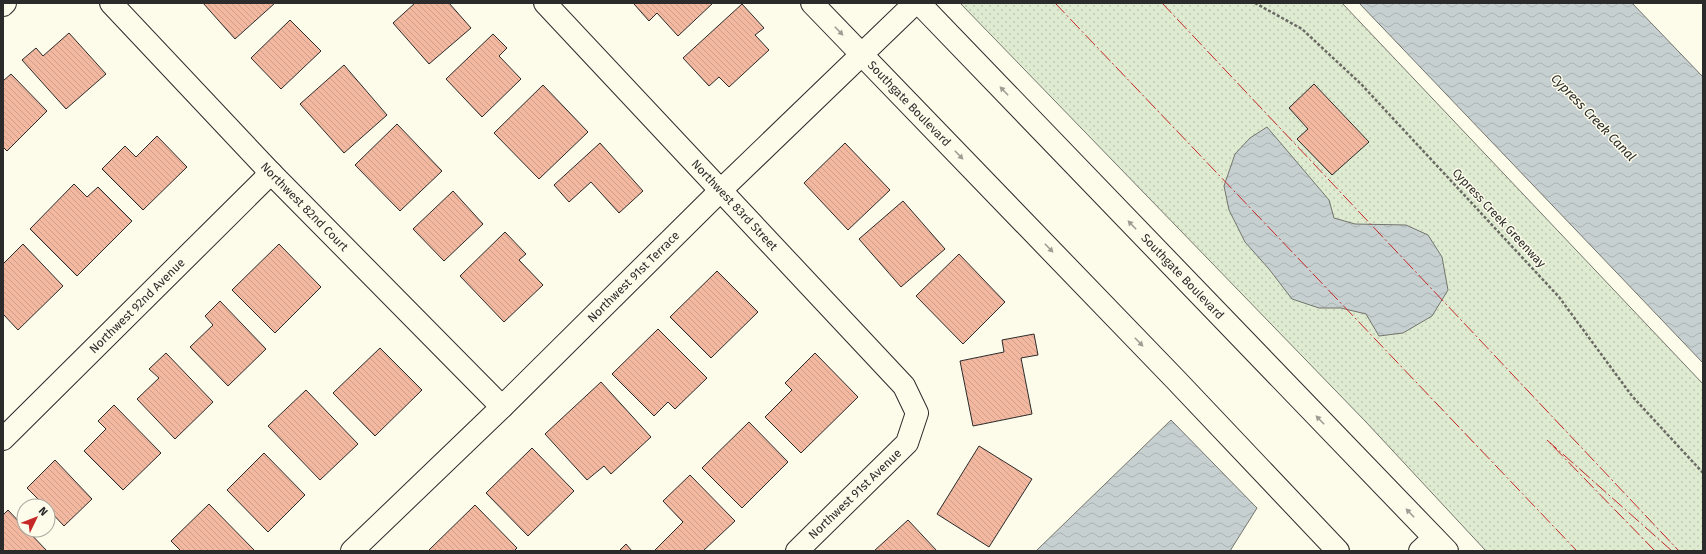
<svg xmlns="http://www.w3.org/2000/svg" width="1706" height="554" font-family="'Fira Sans',sans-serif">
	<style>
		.grass { fill: url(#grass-dots); stroke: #74746e }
		.water { fill: url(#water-waves); stroke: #74746e }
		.building { fill: url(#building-back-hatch); stroke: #2b2b2b }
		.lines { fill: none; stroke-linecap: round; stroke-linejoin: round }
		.minor-casing { stroke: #2b2b2b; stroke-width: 24 }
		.major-casing { stroke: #2b2b2b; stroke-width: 24 }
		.path { stroke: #6a6964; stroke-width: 2.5; stroke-dasharray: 3 2; stroke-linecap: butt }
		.minor { stroke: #fdfbea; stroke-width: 22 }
		.major { stroke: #fdfbea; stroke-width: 22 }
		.power { stroke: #c62828; stroke-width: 1; stroke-dasharray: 14 3 2 3; stroke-linecap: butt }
		.oneway { fill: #9e9d94 }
		.labels { text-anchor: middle; stroke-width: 3; stroke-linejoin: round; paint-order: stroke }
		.street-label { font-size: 12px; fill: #2b2b2b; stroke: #fdfbea }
		.water-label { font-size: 13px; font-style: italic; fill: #2b2b2b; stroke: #fdfbea }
	</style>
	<defs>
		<pattern id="grass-dots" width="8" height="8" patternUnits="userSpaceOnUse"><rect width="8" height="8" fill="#deebd1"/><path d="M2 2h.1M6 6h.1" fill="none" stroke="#bfcab4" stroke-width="1.8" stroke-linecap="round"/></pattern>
		<pattern id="water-waves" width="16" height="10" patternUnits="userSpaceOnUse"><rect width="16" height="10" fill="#c7d0d0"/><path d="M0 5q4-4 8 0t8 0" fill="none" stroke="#abb3b3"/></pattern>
		<pattern id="building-back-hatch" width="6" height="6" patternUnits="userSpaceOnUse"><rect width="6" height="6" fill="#f2b8a0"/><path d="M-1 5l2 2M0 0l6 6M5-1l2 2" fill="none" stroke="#d09e8a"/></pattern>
	</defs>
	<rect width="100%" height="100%" fill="#fdfbea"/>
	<path class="grass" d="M960,3H1342L1703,384V551H1486L1366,422Z"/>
	<g class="water">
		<path d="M1359,3H1632L1703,77V363Z"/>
		<path d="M1267,127L1329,200L1334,218L1355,224L1406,225L1428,235L1442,257L1448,290L1432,316L1403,333L1379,336L1366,314L1341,308H1319L1292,299L1269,269L1245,242L1229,210L1224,186L1235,154L1250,138Z"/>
		<path d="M1171,420L1257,508L1230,551H1036Z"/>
	</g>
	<g class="building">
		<path d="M203,3H275L235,39Z"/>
		<path d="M415,3H449L471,28L429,64L393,23Z"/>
		<path d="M635,3H713L678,36L657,13L649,21L634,4Z"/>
		<path d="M742,4L764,28L755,35L769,50L729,87L719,77L709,86L683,58Z"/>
		<path d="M290,20L321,51L281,89L251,58Z"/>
		<path d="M69,33L106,74L66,109L22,60L36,48L43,56Z"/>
		<path d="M493,34L507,48L499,56L521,79L482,117L446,79Z"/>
		<path d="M344,65L387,115L344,153L300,104Z"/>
		<path d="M11,74L47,111L7,151L3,147V81Z"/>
		<path d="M1314,84L1369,142L1332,175L1297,139L1308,129L1289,108Z"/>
		<path d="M543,85L588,132L539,179L494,133Z"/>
		<path d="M397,124L442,171L400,211L355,165Z"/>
		<path d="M157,136L187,167L143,210L102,169L125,146L136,157Z"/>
		<path d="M600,143L643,191L619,213L591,182L569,202L554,185Z"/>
		<path d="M845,143L890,190L848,230L804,183Z"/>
		<path d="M74,184L87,197L98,187L132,221L77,276L30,229Z"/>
		<path d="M453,191L483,224L444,261L413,229Z"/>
		<path d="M903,201L945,249L901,287L859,239Z"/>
		<path d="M505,232L526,254L519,260L543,285L504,322L460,276Z"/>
		<path d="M23,244L63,286L18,330L3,314V264Z"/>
		<path d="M279,244L321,287L275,333L232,290Z"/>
		<path d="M959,254L1005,302L963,344L916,296Z"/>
		<path d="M717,271L758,312L711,358L670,317Z"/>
		<path d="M220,301L266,349L228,386L190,347L213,325L205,316Z"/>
		<path d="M658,329L707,378L675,409L668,402L654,416L612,374Z"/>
		<path d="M1034,334L1038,355L1021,358L1032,414L973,426L960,361L1004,352L1002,340Z"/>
		<path d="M380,348L422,390L375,436L333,393Z"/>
		<path d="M166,353L213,402L175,439L137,399L159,378L149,369Z"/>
		<path d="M815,353L858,397L801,453L765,417L792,390L785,383Z"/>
		<path d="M601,382L651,437L611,474L604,466L587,480L545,434Z"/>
		<path d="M306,390L358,444L320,480L268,426Z"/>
		<path d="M114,405L161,453L123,490L84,451L106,429L98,421Z"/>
		<path d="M749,422L788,462L742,508L702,468Z"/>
		<path d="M979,446L1032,479L989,547L937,514Z"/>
		<path d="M532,448L574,491L528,536L486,493Z"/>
		<path d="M264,453L305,495L268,532L227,490Z"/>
		<path d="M55,460L92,499L64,526L48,509V506H45L27,488Z"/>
		<path d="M690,475L735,521L703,551H654L683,522L663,501Z"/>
		<path d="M209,504L255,551H181L171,541Z"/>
		<path d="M475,505L517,548L514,551H430L429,550Z"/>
		<path d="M8,510L24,527V530H27L47,551H3V515Z"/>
		<path d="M908,520L937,551H874Z"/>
		<path d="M626,544L632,551H619Z"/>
	</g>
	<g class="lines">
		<g class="minor-casing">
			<g id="minor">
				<path id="s1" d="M111,3L271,173L502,407"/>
				<path id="s2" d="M545,3L904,386L917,413L907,443L797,551"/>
				<path d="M3,5L5,3"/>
				<path id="s3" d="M3,439L271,173"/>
				<path id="s4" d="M352,551L502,407L721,190L915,3"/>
				<path d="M1420,551L1434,538"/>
			</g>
		</g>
		<g class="major-casing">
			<g id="major">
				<path id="s5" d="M812,3L1176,380L1338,551"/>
				<path id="s6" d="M919,3L1447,551"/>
			</g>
		</g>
		<path class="path" d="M1255,3L1302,29L1361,84L1559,297L1632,396L1703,473"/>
		<use href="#minor" class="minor"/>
		<use href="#major" class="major"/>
		<g class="power">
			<path d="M1055,3L1577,551"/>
			<path d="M1162,3L1679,551"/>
			<path d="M1655,551L1547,440L1672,551"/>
		</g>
	</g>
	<defs><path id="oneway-solid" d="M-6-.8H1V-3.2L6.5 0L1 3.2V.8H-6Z"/></defs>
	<g class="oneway">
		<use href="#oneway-solid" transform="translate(839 31) rotate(46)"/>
		<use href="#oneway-solid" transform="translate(1004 91) rotate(-134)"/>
		<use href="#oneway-solid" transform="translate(959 155) rotate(46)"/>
		<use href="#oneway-solid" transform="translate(1132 225) rotate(-134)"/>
		<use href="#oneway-solid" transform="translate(1049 248) rotate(46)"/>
		<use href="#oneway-solid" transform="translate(1139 342) rotate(46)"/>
		<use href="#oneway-solid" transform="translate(1320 420) rotate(-134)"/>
		<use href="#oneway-solid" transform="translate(1410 513) rotate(-134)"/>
	</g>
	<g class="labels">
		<g class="street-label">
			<text dy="4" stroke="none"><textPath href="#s5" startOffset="140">Southgate Boulevard</textPath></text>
			<text dy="4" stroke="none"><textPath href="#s2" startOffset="277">Northwest 83rd Street</textPath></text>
			<text dy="4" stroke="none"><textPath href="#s1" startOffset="281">Northwest 82nd Court</textPath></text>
			<text transform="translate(1499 218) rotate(47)" y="4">Cypress Creek Greenway</text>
			<text dy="4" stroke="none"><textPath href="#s4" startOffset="393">Northwest 91st Terrace</textPath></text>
			<text dy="4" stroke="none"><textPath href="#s6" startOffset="380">Southgate Boulevard</textPath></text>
			<text dy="4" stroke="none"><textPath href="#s3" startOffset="189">Northwest 92nd Avenue</textPath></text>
			<text transform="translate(855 494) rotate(-44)" y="4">Northwest 91st Avenue</text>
		</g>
		<g class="water-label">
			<text transform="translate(1594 117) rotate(46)" y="5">Cypress Creek Canal</text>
		</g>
	</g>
	<rect width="1706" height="554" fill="none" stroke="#2b2b2b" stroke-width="8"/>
	<g transform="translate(36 518) rotate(47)"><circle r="19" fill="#fdfbea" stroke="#a9a89e"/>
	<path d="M0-3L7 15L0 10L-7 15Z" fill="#c62828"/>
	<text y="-6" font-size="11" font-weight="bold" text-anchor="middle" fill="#2b2b2b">N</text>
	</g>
</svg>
